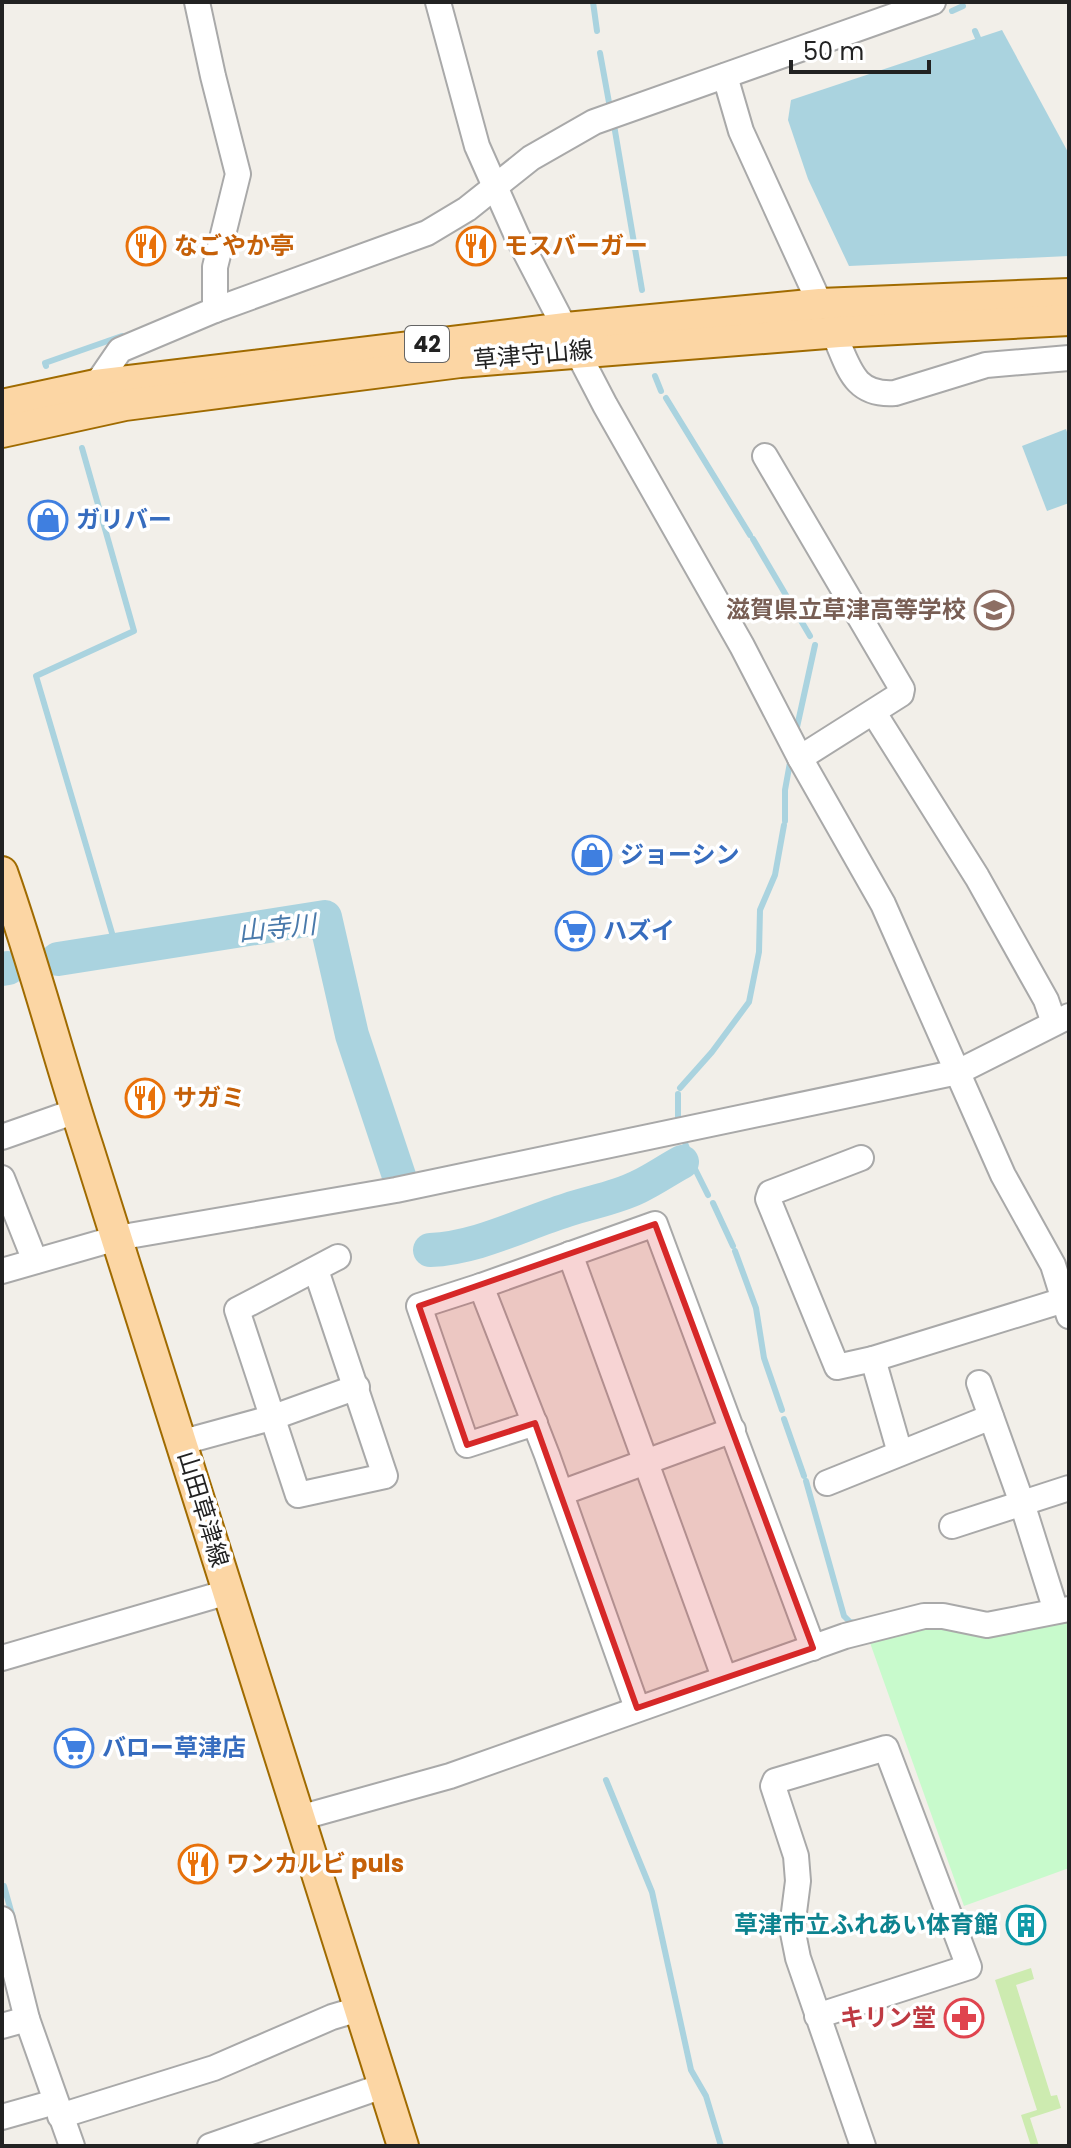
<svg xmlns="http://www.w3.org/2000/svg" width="1071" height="2148" font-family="Poppins,'Noto Sans JP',sans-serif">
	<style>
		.grass { fill: #cdebb0 }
		.park { fill: #c8facc }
		.water { fill: #aad3df }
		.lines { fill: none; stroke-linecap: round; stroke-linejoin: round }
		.stream { stroke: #aad3df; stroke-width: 6 }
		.river { stroke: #aad3df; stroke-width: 34 }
		.minor-casing { stroke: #a9a9a9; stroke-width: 28 }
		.major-casing { stroke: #a06b00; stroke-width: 34 }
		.minor { stroke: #fff; stroke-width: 24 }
		.major { stroke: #fcd6a4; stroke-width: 30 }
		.marked { fill: #d62828; fill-opacity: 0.2; stroke: #d62828; stroke-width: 6; stroke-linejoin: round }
		.labels { text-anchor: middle; stroke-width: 7; stroke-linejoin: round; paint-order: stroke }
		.shield { fill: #fff; stroke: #646464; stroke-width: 2 }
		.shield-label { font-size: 22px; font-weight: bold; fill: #222 }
		.food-label { font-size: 24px; font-weight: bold; fill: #c56008; stroke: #fff; text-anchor: start }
		.street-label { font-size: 24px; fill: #222; stroke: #fff }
		.shop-label { font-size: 24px; font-weight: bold; fill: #366cbe; stroke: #fff; text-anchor: start }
		.education-label { font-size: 24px; font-weight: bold; fill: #785e54; stroke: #fff; text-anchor: end }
		.culture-label { font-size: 24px; font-weight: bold; fill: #0d838f; stroke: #fff; text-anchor: end }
		.health-label { font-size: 24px; font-weight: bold; fill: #be3a42; stroke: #fff; text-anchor: end }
		.water-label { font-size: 26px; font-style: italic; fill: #4a7aab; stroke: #fff }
	</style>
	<rect width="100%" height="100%" fill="#f2efe9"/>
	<path class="grass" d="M1031,1968L1034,1979L1016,1985L1051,2096L1057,2095L1061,2108L1030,2118L1039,2146H1031L1021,2115L1037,2110L995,1980Z"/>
	<path class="park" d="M1069,1619V1868L964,1906L869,1640L941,1625Z"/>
	<g class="water">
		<path d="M1002,30L1069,154V256L849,266L808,179L788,120L791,100Z"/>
		<path d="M1066,429L1069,438V503L1047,511L1022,446Z"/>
	</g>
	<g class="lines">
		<g class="stream">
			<path d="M593,2L597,31"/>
			<path d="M952,11L963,6"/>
			<path d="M975,31L978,38"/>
			<path d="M600,53L610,108"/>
			<path d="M614,125L642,290"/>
			<path d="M46,366L45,363L122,336"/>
			<path d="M655,376L661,391"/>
			<path d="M666,398L750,535"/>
			<path d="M82,448L134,631L36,676L117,950"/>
			<path d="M753,539L810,636"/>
			<path d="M797,727L815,645"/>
			<path d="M785,821V790L791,757"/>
			<path d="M680,1088L712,1052L749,1002L759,952L760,910L775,875L784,825"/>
			<path d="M678,1094V1120"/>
			<path d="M685,1143L693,1164"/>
			<path d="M695,1169L708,1195"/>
			<path d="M713,1203L733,1246"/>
			<path d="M735,1251L756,1308L764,1358L782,1410"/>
			<path d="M784,1419L804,1476"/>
			<path d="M806,1481L844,1616L850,1622L855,1623"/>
			<path d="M606,1780L652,1892L691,2070L706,2096L721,2146"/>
			<path d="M4,1886L13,1918"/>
		</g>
		<g class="river">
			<path d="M58,959L325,917L352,1035L400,1179"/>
			<path d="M2,969L8,968"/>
			<path d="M430,1250C478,1248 522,1224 567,1210C591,1202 616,1198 638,1187C653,1180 667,1170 682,1162"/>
		</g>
		<g class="minor-casing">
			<g id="minor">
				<path d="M197,2L213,76L238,174L215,267V310"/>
				<path d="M438,2L477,146L517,236L605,405L742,646L800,758L883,904L1003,1175L1053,1265L1069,1316"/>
				<path d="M725,76L741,131L820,304"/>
				<path d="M834,334C849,367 853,396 895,393L986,365L1069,358"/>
				<path d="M96,385L120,350L215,310L427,233L467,209L531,158L594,122L933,2"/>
				<path d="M765,456L902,689L901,694L800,758"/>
				<path d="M874,713L977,877L1046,1000L1054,1023"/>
				<path d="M2,1137L76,1111"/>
				<path d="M861,1158L770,1193L768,1199L837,1367L873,1359L1064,1300"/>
				<path d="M2,1178L35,1261"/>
				<path d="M570,1254L724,1677"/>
				<path d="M316,1270L385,1476L298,1495L237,1310L338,1257"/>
				<path d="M2,1271L117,1238L396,1190L958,1072L1069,1016"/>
				<path d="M481,1286L419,1306L467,1445L535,1423"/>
				<path d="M873,1359L900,1453"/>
				<path d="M979,1383L1022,1503L1056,1611"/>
				<path d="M183,1442L271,1418L357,1387"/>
				<path d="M827,1483L991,1417"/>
				<path d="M561,1493L733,1430"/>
				<path d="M952,1526L1069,1488"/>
				<path d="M2,1658L228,1592"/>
				<path d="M637,1708L547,1455L481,1286L655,1224L813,1648"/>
				<path d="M299,1818L450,1776L845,1636L924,1616H943L987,1625L1069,1609"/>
				<path d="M2,1919L27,2019L72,2146"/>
				<path d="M817,2016L969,1967L886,1748L775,1781L773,1786L796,1856L798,1881L792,1928L798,1958L863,2146"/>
				<path d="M2,2026L27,2019"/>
				<path d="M60,2116L214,2068L332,2017L359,2009"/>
				<path d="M2,2117L55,2102"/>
				<path d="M210,2146L383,2086"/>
			</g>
		</g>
		<g class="major-casing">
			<g id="major">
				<path d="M2,405L96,385L566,328L820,304L1069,294"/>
				<path d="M2,432L125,405L460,362L839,332L1069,320"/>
				<path d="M2,872C34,963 58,1056 88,1148C196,1480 297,1814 403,2146"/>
			</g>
		</g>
		<use href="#minor" class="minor"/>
		<use href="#major" class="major"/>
	</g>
	<path class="marked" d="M655,1224L813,1648L637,1708L535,1423L467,1445L419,1306Z"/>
	<defs>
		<g id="restaurant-ring" transform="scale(2)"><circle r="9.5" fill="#fff" stroke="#e8710a" stroke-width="1.5"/><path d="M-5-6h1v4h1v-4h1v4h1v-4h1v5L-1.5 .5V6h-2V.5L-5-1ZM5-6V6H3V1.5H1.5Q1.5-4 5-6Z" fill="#e8710a"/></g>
		<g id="shop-ring" transform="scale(2)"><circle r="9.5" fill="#fff" stroke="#3f7fe0" stroke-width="1.5"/><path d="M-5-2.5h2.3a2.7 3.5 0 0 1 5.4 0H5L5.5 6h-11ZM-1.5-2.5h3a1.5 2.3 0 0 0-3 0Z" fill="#3f7fe0"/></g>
		<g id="school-ring" transform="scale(2)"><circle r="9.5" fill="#fff" stroke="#8d6e63" stroke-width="1.5"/><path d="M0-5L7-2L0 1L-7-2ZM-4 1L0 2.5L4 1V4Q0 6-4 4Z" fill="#8d6e63"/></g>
		<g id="supermarket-ring" transform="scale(2)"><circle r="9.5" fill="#fff" stroke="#3f7fe0" stroke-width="1.5"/><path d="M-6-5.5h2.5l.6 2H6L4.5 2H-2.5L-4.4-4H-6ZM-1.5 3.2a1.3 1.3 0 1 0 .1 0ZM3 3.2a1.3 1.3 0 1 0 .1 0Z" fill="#3f7fe0"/></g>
		<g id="building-ring" transform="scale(2)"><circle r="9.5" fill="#fff" stroke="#0f9aa8" stroke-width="1.5"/><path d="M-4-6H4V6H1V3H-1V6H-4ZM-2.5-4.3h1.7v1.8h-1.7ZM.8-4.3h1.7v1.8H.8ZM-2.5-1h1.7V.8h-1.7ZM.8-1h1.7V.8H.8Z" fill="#0f9aa8"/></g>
		<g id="pharmacy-ring" transform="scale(2)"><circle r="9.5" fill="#fff" stroke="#e0444e" stroke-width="1.5"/><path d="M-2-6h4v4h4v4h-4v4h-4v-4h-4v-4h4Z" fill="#e0444e"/></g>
	</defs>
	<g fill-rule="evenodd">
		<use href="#restaurant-ring" x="146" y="246"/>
		<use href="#restaurant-ring" x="476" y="246"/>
		<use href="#shop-ring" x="48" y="520"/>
		<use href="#school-ring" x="994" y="610"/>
		<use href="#shop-ring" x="592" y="855"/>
		<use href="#supermarket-ring" x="575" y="931"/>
		<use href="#restaurant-ring" x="145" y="1098"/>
		<use href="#supermarket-ring" x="74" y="1748"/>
		<use href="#restaurant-ring" x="198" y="1864"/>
		<use href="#building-ring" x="1026" y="1925"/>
		<use href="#pharmacy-ring" x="964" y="2018"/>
	</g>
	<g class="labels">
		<rect class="shield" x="405" y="326" width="44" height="36" rx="6"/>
		<g class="shield-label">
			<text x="427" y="352">42</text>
		</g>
		<g class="food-label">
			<text x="174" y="254">なごやか亭</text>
			<text x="504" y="254">モスバーガー</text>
			<text x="173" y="1106">サガミ</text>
			<text x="226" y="1872">ワンカルビ puls</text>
		</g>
		<g class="street-label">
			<text transform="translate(533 355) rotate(-5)" y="8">草津守山線</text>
			<text transform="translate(203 1509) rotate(73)" y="8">山田草津線</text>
		</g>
		<g class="shop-label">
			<text x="76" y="528">ガリバー</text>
			<text x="620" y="863">ジョーシン</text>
			<text x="603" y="939">ハズイ</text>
			<text x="102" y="1756">バロー草津店</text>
		</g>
		<g class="education-label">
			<text x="966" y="618">滋賀県立草津高等学校</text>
		</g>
		<g class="culture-label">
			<text x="998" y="1933">草津市立ふれあい体育館</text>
		</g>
		<g class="health-label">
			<text x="936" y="2026">キリン堂</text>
		</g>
		<g class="water-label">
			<text transform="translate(277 928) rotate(-6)" y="9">山寺川</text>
		</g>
	</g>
	<rect width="1071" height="2148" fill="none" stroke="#222222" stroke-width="8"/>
	<path d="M791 60v12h138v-12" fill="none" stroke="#222222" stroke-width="4"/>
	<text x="803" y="60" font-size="24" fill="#222222" stroke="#ffffff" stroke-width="6" paint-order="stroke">50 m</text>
</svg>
